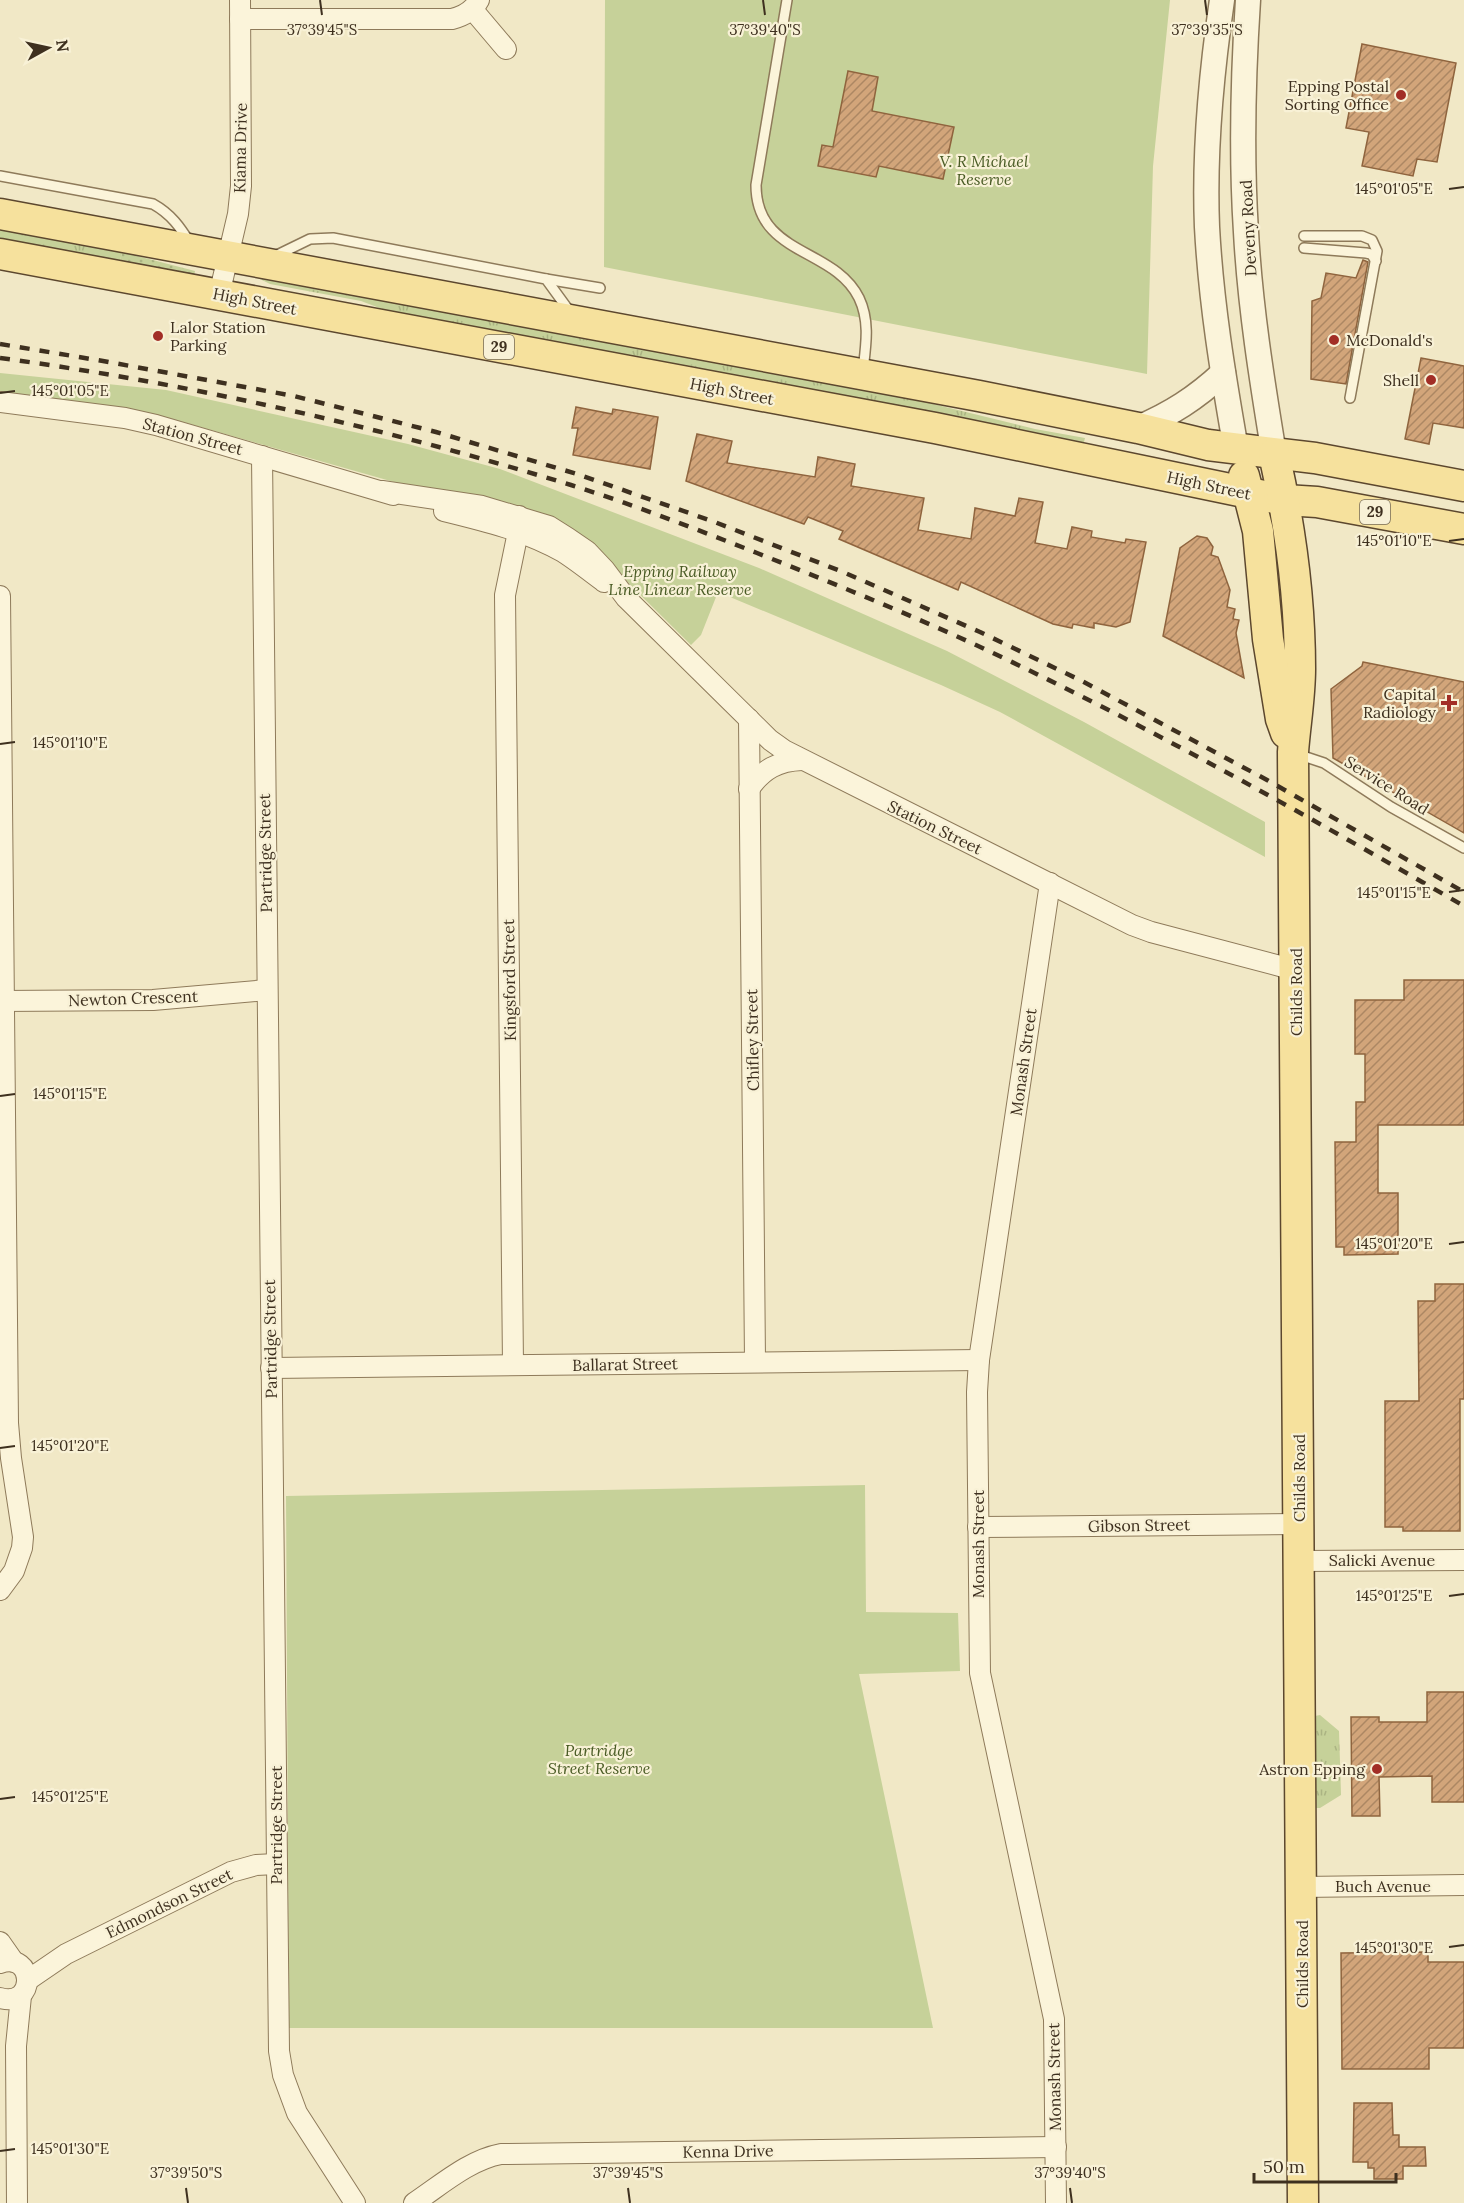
<svg xmlns="http://www.w3.org/2000/svg" width="1464" height="2203" font-family="Lora,serif">
	<style>
		.grass { fill: url(#grass-tufts) }
		.park { fill: #c6d199 }
		.garden { fill: url(#garden-dots) }
		.building { fill: url(#building-hatch); stroke: #8f643e; stroke-width: 1.5 }
		.lines { fill: none; stroke-linecap: round; stroke-linejoin: round }
		.service-casing { stroke: #8e7a5a; stroke-width: 12 }
		.minor-casing { stroke: #8e7a5a; stroke-width: 22 }
		.tertiary-casing { stroke: #8e7a5a; stroke-width: 27 }
		.primary-casing { stroke: #5c472e; stroke-width: 33 }
		.service { stroke: #fbf4da; stroke-width: 9 }
		.minor { stroke: #fbf4da; stroke-width: 20 }
		.tertiary { stroke: #fbf4da; stroke-width: 24 }
		.primary { stroke: #f6e19d; stroke-width: 30 }
		.rail { stroke: #3e301f; stroke-width: 4.5; stroke-dasharray: 10 10; stroke-linecap: butt }
		.ticks { fill: none; stroke: #3e301f; stroke-width: 2 }
		.poi-dot { fill: #a22e26; stroke: #f8f1d6; stroke-width: 2 }
		.labels { text-anchor: middle; stroke-width: 4.5; stroke-linejoin: round; paint-order: stroke }
		.shield { fill: #f8f1d6; stroke: #766a56; stroke-width: 1.5 }
		.shield-label { font-size: 15px; font-weight: bold; fill: #3e301f }
		.poi-label { font-size: 16px; fill: #3e301f; stroke: #f8f1d6; text-anchor: end }
		.street-label { font-size: 16px; fill: #3e301f; stroke: #f8f1d6 }
		.park-label { font-size: 16px; font-style: italic; fill: #495b24; stroke: #f8f1d6 }
		.ticks-label { font-size: 15px; text-anchor: middle; fill: #3e301f; stroke: #f8f1d6; stroke-width: 4.5; stroke-linejoin: round; paint-order: stroke }
	</style>
	<defs>
		<pattern id="grass-tufts" width="24" height="20" patternUnits="userSpaceOnUse" patternTransform="scale(1.5)"><rect width="24" height="20" fill="#c6d199"/><path d="M3 7l-1-3M5 7V3M7 7l1-3M15 17l-1-3M17 17v-4M19 17l1-3" fill="none" stroke="#abb483"/></pattern>
		<pattern id="garden-dots" width="8" height="8" patternUnits="userSpaceOnUse" patternTransform="scale(1.5)"><rect width="8" height="8" fill="#c6d199"/><path d="M2 2h.1M6 6h.1" fill="none" stroke="#abb483" stroke-width="1.8" stroke-linecap="round"/></pattern>
		<pattern id="building-hatch" width="6" height="6" patternUnits="userSpaceOnUse" patternTransform="scale(1.5)"><rect width="6" height="6" fill="#d2a57a"/><path d="M-1 1l2-2M0 6l6-6M5 7l2-2" fill="none" stroke="#ac8763"/></pattern>
	</defs>
	<rect width="100%" height="100%" fill="#f1e8c6"/>
	<g class="grass">
		<path d="M0,224L122,252L119,266L0,244Z"/>
		<path d="M255,275L880,391L1035,429L1085,438L1083,446L414,321L361,301L270,284L256,277Z"/>
		<path d="M1320,1715L1339,1731L1341,1795L1320,1808H1316L1315,1716Z"/>
	</g>
	<g class="park">
		<path d="M605,0H1170L1153,166L1147,374L604,267Z"/>
		<path d="M0,373L166,390L408,444L500,469L759,568L947,651L1084,722L1265,822V857L1000,712L941,685L718,592L701,635L691,645L602,557L408,486L172,419L143,412L0,392Z"/>
		<path d="M865,1485L866,1612L958,1613L960,1671L859,1674L933,2028H289L286,1496Z"/>
	</g>
	<path class="garden" d="M122,252L195,271L194,276L119,266Z"/>
	<g class="building">
		<path d="M1362,44L1456,63L1437,162L1417,159L1413,176L1362,166L1369,132L1346,128Z"/>
		<path d="M848,71L878,77L872,111L954,127L943,179L879,166L876,177L818,166L822,145L833,147Z"/>
		<path d="M1363,260L1368,262L1346,384L1311,379L1312,301L1321,298L1326,273L1356,278Z"/>
		<path d="M1421,358L1464,366V428L1433,423L1429,444L1405,439Z"/>
		<path d="M576,407L612,414L613,409L658,417L650,469L573,455L578,428H572Z"/>
		<path d="M697,434L732,441L727,463L815,477L818,457L855,464L851,486L924,498L918,530L971,539L975,508L1015,516L1019,498L1043,502L1035,543L1067,549L1072,527L1092,531L1091,537L1125,543L1126,539L1146,542L1130,622L1116,627L1094,623V628L1073,624L1072,628L1053,624L961,582L958,590L839,539L843,531L808,517L804,524L686,481Z"/>
		<path d="M1197,536L1207,538L1213,547L1211,555L1218,557L1230,590L1227,607L1235,609L1233,619L1239,620L1236,633L1244,678L1163,636L1180,548Z"/>
		<path d="M1363,662L1464,682V833L1333,758L1331,689L1362,666Z"/>
		<path d="M1404,980H1464V1125H1378V1193H1398V1254L1344,1255V1247H1336L1335,1142H1356V1102H1365V1054H1355V1000H1404Z"/>
		<path d="M1435,1284H1464V1399H1460V1531H1403V1527H1385V1401H1419L1418,1301H1435Z"/>
		<path d="M1427,1692H1464V1802H1432V1776L1379,1777L1380,1816H1352L1351,1717H1379V1722H1427Z"/>
		<path d="M1428,1952V1962H1464V2048H1429V2069H1342L1341,1953Z"/>
		<path d="M1354,2103H1392L1393,2135H1399V2147H1425L1426,2166H1403V2179H1374V2168H1368V2162H1353Z"/>
	</g>
	<g class="lines">
		<g class="service-casing">
			<g id="service">
				<path d="M787,0L756,185C756,256 834,247 859,298C870,321 866,345 863,370"/>
				<path d="M0,176L153,204C171,214 180,227 190,243"/>
				<path d="M1304,236H1362L1372,240L1377,251L1350,398"/>
				<path d="M1304,248L1366,253L1371,254L1376,261"/>
				<path d="M273,257L310,239L333,238L546,279L570,312"/>
				<path d="M546,279L600,288"/>
				<path d="M1297,754L1324,763L1391,807L1464,848"/>
			</g>
		</g>
		<g class="minor-casing">
			<g id="minor">
				<path d="M473,10L506,49"/>
				<path d="M240,19H452C464,16 473,11 479,0"/>
				<path d="M219,295L238,214L241,186L240,0"/>
				<path d="M0,402L125,418L156,425L393,495"/>
				<path d="M262,456L279,2051L283,2075L297,2113L355,2203"/>
				<path d="M382,491L482,506L549,526L568,538L587,551L605,570L626,598L770,740L784,750L1132,925L1151,932L1295,970"/>
				<path d="M444,511C485,521 526,531 563,552C577,561 591,572 604,582"/>
				<path d="M0,596L8,1423L11,1458L23,1537L22,1548L14,1571L0,1590"/>
				<path d="M749,719L755,1361"/>
				<path d="M749,789C763,769 778,761 802,760"/>
				<path d="M1050,883L979,1360L977,1392L980,1673L1054,2019L1056,2203"/>
				<path d="M0,1001L153,1000L267,990"/>
				<path d="M513,1365L505,595L518,532L519,516"/>
				<path d="M271,1368L979,1360"/>
				<path d="M978,1527L1300,1524"/>
				<path d="M1300,1561L1464,1560"/>
				<path d="M1301,1887L1464,1885"/>
				<path d="M0,1942L14,1962"/>
				<path d="M0,1963C35,1951 37,2008 0,1998"/>
				<path d="M28,1980L66,1954L231,1872L256,1865L276,1864"/>
				<path d="M17,2203L16,2046L21,1996"/>
				<path d="M414,2203C441,2185 469,2160 501,2154L1056,2147"/>
			</g>
		</g>
		<g class="tertiary-casing">
			<g id="tertiary">
				<path d="M1222,0C1211,75 1204,152 1207,227C1211,302 1223,375 1236,449"/>
				<path d="M1248,0C1243,77 1241,155 1246,232C1250,306 1262,381 1274,454"/>
				<path d="M1138,428C1171,414 1196,398 1223,373"/>
			</g>
		</g>
		<g class="primary-casing">
			<g id="primary">
				<path d="M0,214L979,396L1138,428L1208,445L1315,458L1464,486"/>
				<path d="M0,254L935,428L1249,493L1285,500L1317,502L1464,529"/>
				<path d="M1274,454C1290,525 1300,596 1300,669C1300,697 1295,725 1293,752L1303,2203"/>
				<path d="M1244,476L1258,531L1268,639L1281,719L1286,733"/>
			</g>
		</g>
		<use href="#service" class="service"/>
		<use href="#minor" class="minor"/>
		<use href="#tertiary" class="tertiary"/>
		<use href="#primary" class="primary"/>
		<g class="rail">
			<path d="M0,344L103,361L294,396L436,432L577,474L712,521L843,572L980,632L1082,681L1267,780L1464,892"/>
			<path d="M0,358C193,384 385,428 571,485C634,505 696,529 757,553C830,582 904,612 976,645C1143,723 1304,814 1464,906"/>
		</g>
	</g>
	<path class="ticks" d="M320,0L322,15M763,0L765,15M1205,0L1207,15M1449,189L1464,187M0,393L15,391M1449,541L1464,539M0,744L15,742M1449,892L1464,890M0,1096L15,1094M1449,1244L1464,1242M0,1448L15,1446M1449,1596L1464,1594M0,1799L15,1797M1449,1947L1464,1945M0,2151L15,2149M186,2188L188,2203M628,2188L630,2203M1070,2188L1072,2203"/>
	<g class="poi-dot">
		<circle cx="1401" cy="95" r="6"/>
		<circle cx="158" cy="336" r="6"/>
		<circle cx="1334" cy="340" r="6"/>
		<circle cx="1431" cy="380" r="6"/>
		<path d="M1446 694h6v6h6v6h-6v6h-6v-6h-6v-6h6z"/>
		<circle cx="1377" cy="1769" r="6"/>
	</g>
	<g class="labels">
		<g class="shield">
			<rect x="484" y="335" width="30" height="24" rx="4.5"/>
			<rect x="1360" y="500" width="30" height="24" rx="4.5"/>
		</g>
		<g class="shield-label">
			<text x="499" y="352">29</text>
			<text x="1375" y="517">29</text>
		</g>
		<g class="poi-label">
			<text x="1389" y="92">Epping Postal<tspan x="1389" dy="18">Sorting Office</tspan></text>
			<text x="170" y="333" text-anchor="start">Lalor Station<tspan x="170" dy="18">Parking</tspan></text>
			<text x="1346" y="346" text-anchor="start">McDonald's</text>
			<text x="1419" y="386">Shell</text>
			<text x="1436" y="700">Capital<tspan x="1436" dy="18">Radiology</tspan></text>
			<text x="1365" y="1775">Astron Epping</text>
		</g>
		<g class="street-label">
			<text transform="translate(240 148) rotate(-89)" y="6">Kiama Drive</text>
			<text transform="translate(1248 228) rotate(-93)" y="6">Deveny Road</text>
			<text transform="translate(255 301) rotate(11)" y="6">High Street</text>
			<text transform="translate(732 391) rotate(11)" y="6">High Street</text>
			<text transform="translate(193 436) rotate(15)" y="6">Station Street</text>
			<text transform="translate(1209 485) rotate(12)" y="6">High Street</text>
			<text transform="translate(1387 785) rotate(32)" y="6">Service Road</text>
			<text transform="translate(935 827) rotate(26)" y="6">Station Street</text>
			<text transform="translate(265 853) rotate(-91)" y="6">Partridge Street</text>
			<text transform="translate(509 980) rotate(-91)" y="6">Kingsford Street</text>
			<text transform="translate(1296 992) rotate(-90)" y="6">Childs Road</text>
			<text transform="translate(133 998) rotate(-2)" y="6">Newton Crescent</text>
			<text transform="translate(752 1040) rotate(-91)" y="6">Chifley Street</text>
			<text transform="translate(1023 1062) rotate(-82)" y="6">Monash Street</text>
			<text transform="translate(270 1339) rotate(-91)" y="6">Partridge Street</text>
			<text transform="translate(625 1364) rotate(-1)" y="6">Ballarat Street</text>
			<text transform="translate(1299 1478) rotate(-90)" y="6">Childs Road</text>
			<text transform="translate(1139 1525) rotate(-1)" y="6">Gibson Street</text>
			<text transform="translate(978 1544) rotate(-90)" y="6">Monash Street</text>
			<text x="1382" y="1566">Salicki Avenue</text>
			<text transform="translate(276 1825) rotate(-90)" y="6">Partridge Street</text>
			<text x="1383" y="1892">Buch Avenue</text>
			<text transform="translate(169 1903) rotate(-26)" y="6">Edmondson Street</text>
			<text transform="translate(1302 1964) rotate(-90)" y="6">Childs Road</text>
			<text transform="translate(1054 2077) rotate(-91)" y="6">Monash Street</text>
			<text transform="translate(728 2151) rotate(-1)" y="6">Kenna Drive</text>
		</g>
		<g class="park-label">
			<text x="984" y="167">V. R Michael<tspan x="984" dy="18">Reserve</tspan></text>
			<text x="680" y="577">Epping Railway<tspan x="680" dy="18">Line Linear Reserve</tspan></text>
			<text x="599" y="1756">Partridge<tspan x="599" dy="18">Street Reserve</tspan></text>
		</g>
	</g>
	<g class="ticks-label">
		<text x="322" y="35">37°39'45"S</text>
		<text x="765" y="35">37°39'40"S</text>
		<text x="1207" y="35">37°39'35"S</text>
		<text x="1394" y="194">145°01'05"E</text>
		<text x="70" y="396">145°01'05"E</text>
		<text x="1394" y="546">145°01'10"E</text>
		<text x="70" y="748">145°01'10"E</text>
		<text x="1394" y="898">145°01'15"E</text>
		<text x="70" y="1099">145°01'15"E</text>
		<text x="1394" y="1249">145°01'20"E</text>
		<text x="70" y="1451">145°01'20"E</text>
		<text x="1394" y="1601">145°01'25"E</text>
		<text x="70" y="1802">145°01'25"E</text>
		<text x="1394" y="1953">145°01'30"E</text>
		<text x="70" y="2154">145°01'30"E</text>
		<text x="186" y="2178">37°39'50"S</text>
		<text x="628" y="2178">37°39'45"S</text>
		<text x="1070" y="2178">37°39'40"S</text>
	</g>
	<g transform="translate(48 48) rotate(82)" stroke="#f8f1d6" stroke-width="4.5" paint-order="stroke">
	<path d="M0-4.5L10 22L0 15L-10 22Z" fill="#3e301f"/>
	<text y="-9" font-size="16" font-weight="bold" text-anchor="middle" fill="#3e301f">N</text>
	</g>
	<path d="M1254 2173v9h142v-9" fill="none" stroke="#3e301f" stroke-width="3"/>
	<text x="1263" y="2173" font-size="18" fill="#3e301f" stroke="#f8f1d6" stroke-width="4.5" paint-order="stroke">50 m</text>
</svg>
